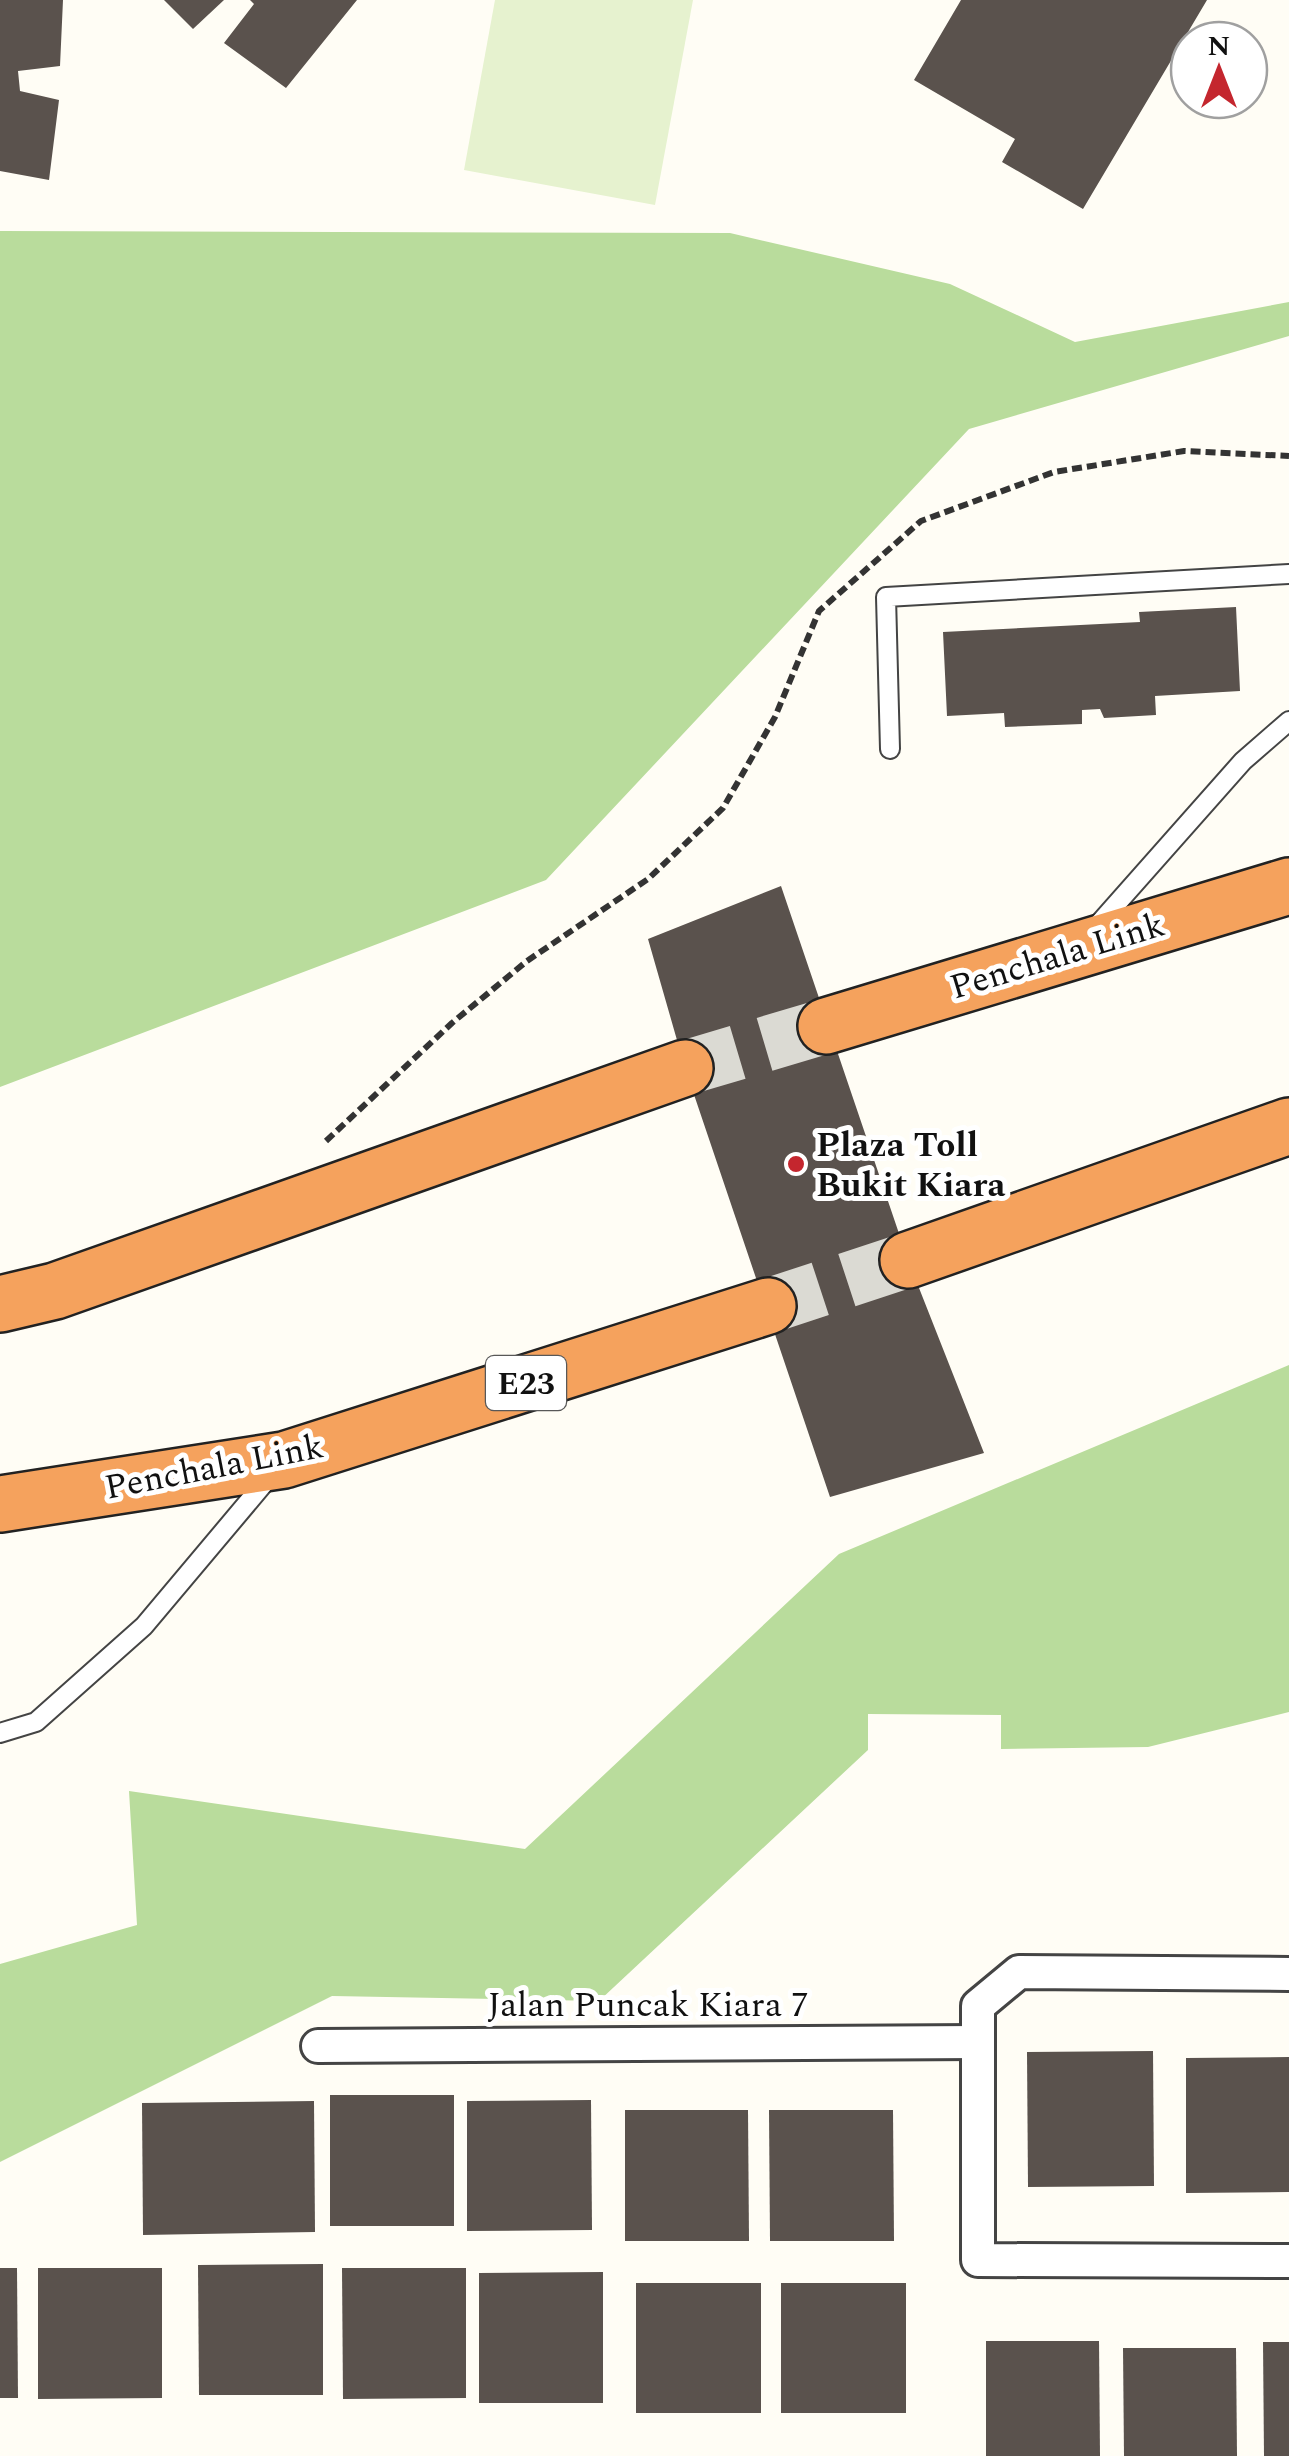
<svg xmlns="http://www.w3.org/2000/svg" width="1289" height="2456" font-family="Spectral,serif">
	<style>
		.forest { fill: #b9dc9c }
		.pitch { fill: #e6f2cf }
		.building { fill: #5a524d }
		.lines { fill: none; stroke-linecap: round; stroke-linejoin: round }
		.highway-tunnel { stroke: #dbdad3; stroke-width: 55; stroke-dasharray: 55 28; stroke-linecap: butt }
		.lane-casing { stroke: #444; stroke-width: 22 }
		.street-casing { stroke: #444; stroke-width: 38 }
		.highway-casing { stroke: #222; stroke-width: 60 }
		.path { stroke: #333; stroke-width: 6; stroke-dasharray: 10 5; stroke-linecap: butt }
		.lane { stroke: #fff; stroke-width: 18 }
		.street { stroke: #fff; stroke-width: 32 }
		.highway { stroke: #f5a25d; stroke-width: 55 }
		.poi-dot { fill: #c4262e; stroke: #fff; stroke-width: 4 }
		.labels { text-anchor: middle; stroke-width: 10; stroke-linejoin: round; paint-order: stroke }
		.shield { fill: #fff; stroke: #585858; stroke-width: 2.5 }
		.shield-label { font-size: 32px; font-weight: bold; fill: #111 }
		.street-label { font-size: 35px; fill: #111; stroke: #fff }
		.poi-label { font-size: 35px; font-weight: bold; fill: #111; stroke: #fff; text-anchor: start }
	</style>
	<rect width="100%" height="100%" fill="#fffdf5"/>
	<g class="forest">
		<path d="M0,231L730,233L950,284L1075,342L1289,302V336L969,429L546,880L0,1087Z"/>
		<path d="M1289,1365V1712L1148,1747L1001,1749V1715L868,1714V1750L599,2001L332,1996L0,2162V1964L137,1925L129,1791L525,1849L839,1554Z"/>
	</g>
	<path class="pitch" d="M495,0H693L655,205L464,170Z"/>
	<g class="building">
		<path d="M0,0H63L60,66L18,71L20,91L59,100L49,180L0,171Z"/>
		<path d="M164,0H224L193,29Z"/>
		<path d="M250,0H357L286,88L224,43L254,4Z"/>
		<path d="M961,0H1207L1083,209L1002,162L1015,139L914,80Z"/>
		<path d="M1236,607L1240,691L1155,696L1156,715L1104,718L1100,709L1082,710V724L1005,727L1004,713L947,716L943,632L1140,622L1139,612Z"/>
		<path d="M781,886L908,1260L984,1453L830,1497L685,1068L648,939Z"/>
		<path d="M1153,2051L1154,2186L1028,2187L1027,2052Z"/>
		<path d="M1289,2057V2192L1186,2193V2058Z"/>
		<rect x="330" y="2095" width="124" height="131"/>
		<path d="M591,2100L592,2230L467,2231V2101Z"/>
		<path d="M314,2101L315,2232L143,2235L142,2103Z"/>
		<path d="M625,2110H748L749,2241H625Z"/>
		<path d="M769,2110H893L894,2241H770Z"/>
		<path d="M323,2264V2395H199L198,2265Z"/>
		<path d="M0,2268H17L18,2398H0Z"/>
		<path d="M38,2268H162V2398L38,2399Z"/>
		<path d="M342,2268H466V2398L343,2399Z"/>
		<path d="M603,2272V2403H479V2273Z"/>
		<rect x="636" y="2283" width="125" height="130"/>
		<rect x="781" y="2283" width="125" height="130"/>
		<path d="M986,2341H1099L1100,2456H986Z"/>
		<path d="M1263,2342H1289V2456H1264Z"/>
		<path d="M1123,2348H1236L1237,2456H1124Z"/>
	</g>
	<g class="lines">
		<g class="highway-tunnel">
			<path d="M685,1068L826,1026"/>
			<path d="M768,1306L908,1260"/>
		</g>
		<g class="lane-casing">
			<g id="lane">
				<path d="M890,749L886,597L1289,574"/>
				<path d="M1096,927L1243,761L1289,721"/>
				<path d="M0,1733L36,1722L144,1626L271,1475"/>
			</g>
		</g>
		<g class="street-casing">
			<g id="street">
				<path d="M1289,1974L1019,1972L978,2006V2260L1289,2261"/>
				<path d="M318,2046L978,2042"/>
			</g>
		</g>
		<g class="highway-casing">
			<g id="highway">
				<path d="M826,1026L1289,886"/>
				<path d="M908,1260L1289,1126"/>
				<path d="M0,1304L55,1291L685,1068"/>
				<path d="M0,1504L284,1460L768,1306"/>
			</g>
		</g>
		<path class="path" d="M326,1141L452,1023L527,961L648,879L723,808L775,717L819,611L921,521L1054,472L1184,451L1289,456"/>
		<use href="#lane" class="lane"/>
		<use href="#street" class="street"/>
		<use href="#highway" class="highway"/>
	</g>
	<circle class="poi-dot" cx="796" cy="1164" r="10"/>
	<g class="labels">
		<rect class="shield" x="486" y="1356" width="80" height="54" rx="8"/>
		<g class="shield-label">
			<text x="526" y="1394">E23</text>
		</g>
		<g class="street-label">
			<text transform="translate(1057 955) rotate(-17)" y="12">Penchala Link</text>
			<text transform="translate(214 1466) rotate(-11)" y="12">Penchala Link</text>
			<text x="648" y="2016">Jalan Puncak Kiara 7</text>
		</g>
		<g class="poi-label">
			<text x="816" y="1156">Plaza Toll<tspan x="816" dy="40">Bukit Kiara</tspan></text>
		</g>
	</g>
	<g transform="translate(1219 70)"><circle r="48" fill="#ffffff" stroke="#a0a0a0" stroke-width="2.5"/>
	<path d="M0-8L18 38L0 25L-18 38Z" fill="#c4262e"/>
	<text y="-15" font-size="28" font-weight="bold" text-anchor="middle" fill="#111111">N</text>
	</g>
</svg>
